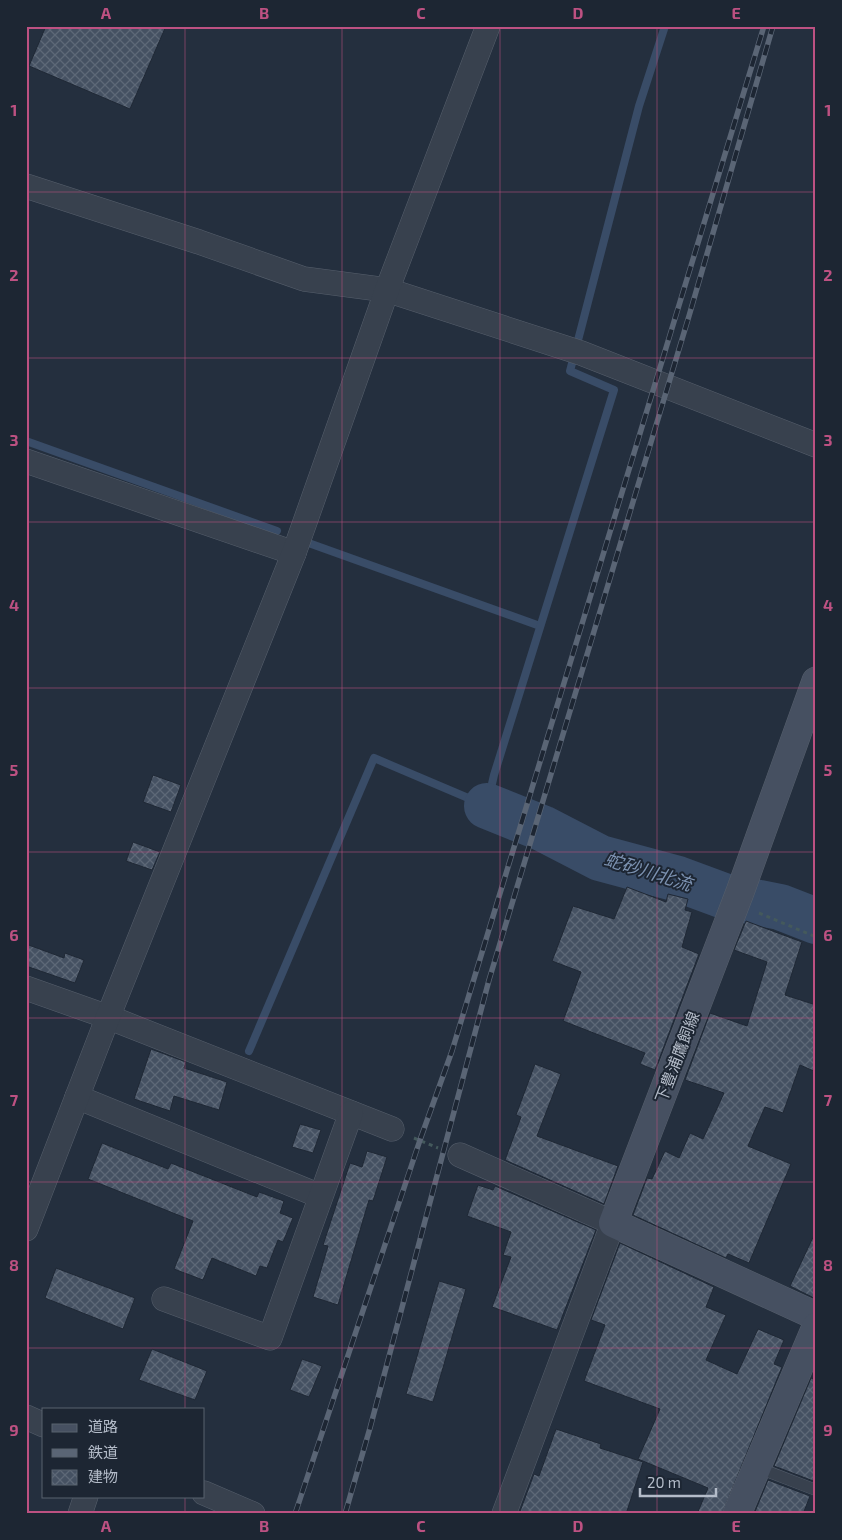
<svg xmlns="http://www.w3.org/2000/svg" width="842" height="1540" font-family="'Exo 2','Noto Sans JP',sans-serif">
	<style>
		.lines { fill: none; stroke-linecap: round; stroke-linejoin: round }
		.stream { stroke: #394c67; stroke-width: 8 }
		.river { stroke: #394c67; stroke-width: 46 }
		.building { fill: url(#building-cross-hatch); stroke: #1f2835 }
		.service-casing { stroke: #565f6c; stroke-width: 12 }
		.minor-casing { stroke: #565f6c; stroke-width: 25 }
		.secondary-casing { stroke: #565f6c; stroke-width: 29 }
		.path { stroke: #44595c; stroke-width: 3; stroke-dasharray: 4 4; stroke-linecap: butt }
		.service { stroke: #38414e; stroke-width: 11 }
		.minor { stroke: #38414e; stroke-width: 24 }
		.secondary { stroke: #465061; stroke-width: 28 }
		.rail-casing { stroke: #5a6575; stroke-width: 5.5 }
		.rail { stroke: #1d2633; stroke-width: 4; stroke-dasharray: 11; stroke-linecap: butt }
		.grid { fill: none; stroke: #bd5182; stroke-width: 1; stroke-opacity: 0.55 }
		.labels { text-anchor: middle; stroke-width: 4; stroke-linejoin: round; paint-order: stroke }
		.street-label { font-size: 16px; fill: #b4bcc9; stroke: #1d2633 }
		.water-label { font-size: 18px; font-style: italic; fill: #7c92b1; stroke: #1d2633 }
		.neatline { fill: none; stroke: #bd5182; stroke-width: 2 }
		.grid-label { font-size: 16px; text-anchor: middle; font-weight: bold; fill: #bd5182 }
	</style>
	<defs>
		<pattern id="building-cross-hatch" width="8" height="8" patternUnits="userSpaceOnUse" patternTransform="scale(1.25)"><rect width="8" height="8" fill="#455162"/><path d="M0 0l8 8M0 8l8-8" fill="none" stroke="#5d6877"/></pattern>
	</defs>
	<rect width="100%" height="100%" fill="#242f3e"/>
	<g class="lines">
		<g class="stream">
			<path d="M26,441L277,531"/>
			<path d="M303,541L540,626"/>
			<path d="M249,1051L374,758L487,806L494,775L614,390L570,371L639,106L665,26"/>
		</g>
		<path class="river" d="M487,806L542,828L600,858L678,879L724,896L780,907L816,921"/>
	</g>
	<g class="building">
		<path d="M46,26H166L130,109L29,66Z"/>
		<path d="M153,775L181,785L171,812L143,802Z"/>
		<path d="M133,842L160,852L152,870L126,861Z"/>
		<path d="M627,887L666,902L668,894L688,899L685,910L692,912L682,947L699,954L655,1070L640,1064L645,1053L563,1021L581,972L552,961L573,906L614,919Z"/>
		<path d="M746,921L802,942L785,995L816,1005V1072L800,1065L783,1113L765,1107L748,1146L791,1164L749,1263L728,1254L726,1258L633,1215L647,1178L652,1179L665,1151L679,1158L690,1133L703,1139L724,1093L685,1080L710,1013L747,1026L767,962L734,950Z"/>
		<path d="M26,944L64,958L65,953L84,960L75,983L26,966Z"/>
		<path d="M151,1049L186,1062L184,1068L227,1082L219,1110L174,1096L170,1111L134,1099Z"/>
		<path d="M535,1064L561,1074L537,1136L618,1166L604,1204L505,1160L521,1117L516,1115Z"/>
		<path d="M300,1124L321,1130L313,1153L292,1147Z"/>
		<path d="M102,1143L168,1169L171,1163L257,1197L259,1192L284,1201L280,1213L293,1218L283,1242L278,1240L267,1268L260,1266L256,1276L212,1258L203,1280L174,1269L193,1221L88,1179Z"/>
		<path d="M367,1151L387,1157L373,1201L369,1200L338,1305L313,1297L328,1246L323,1245L350,1163L362,1167Z"/>
		<path d="M478,1185L493,1190L495,1186L596,1230L557,1330L492,1307L511,1257L503,1255L511,1232L467,1216Z"/>
		<path d="M816,1231V1299L790,1286Z"/>
		<path d="M620,1243L714,1287L706,1307L726,1315L706,1360L737,1374L758,1329L784,1340L774,1364L782,1367L722,1514H697L708,1488L638,1459L660,1409L584,1381L605,1325L591,1320Z"/>
		<path d="M56,1268L135,1298L123,1329L45,1298Z"/>
		<path d="M439,1281L466,1289L433,1402L406,1394Z"/>
		<path d="M152,1349L207,1371L195,1400L139,1380Z"/>
		<path d="M302,1359L322,1366L309,1397L290,1390Z"/>
		<path d="M811,1378L816,1380V1482L774,1466Z"/>
		<path d="M556,1429L601,1444L600,1448L643,1462L626,1514H519L534,1474L539,1476Z"/>
		<path d="M768,1480L810,1496L803,1514H754Z"/>
	</g>
	<g class="lines">
		<g class="service-casing">
			<path id="service" d="M756,1467L816,1490"/>
		</g>
		<g class="minor-casing">
			<g id="minor">
				<path d="M26,186L199,242L304,279L387,290L581,353L816,445"/>
				<path d="M26,461L294,553"/>
				<path d="M26,988L108,1017L392,1129"/>
				<path d="M77,1097L320,1196"/>
				<path d="M460,1155L613,1223L504,1514"/>
				<path d="M26,1229L108,1017L294,553L387,290L488,26"/>
				<path d="M164,1299L270,1338L351,1113"/>
				<path d="M26,1417L44,1425"/>
				<path d="M204,1493L253,1514"/>
				<path d="M80,1514L86,1496"/>
			</g>
		</g>
		<g class="secondary-casing">
			<g id="secondary">
				<path d="M816,681L740,892L613,1223L816,1316"/>
				<path d="M737,1514L816,1327"/>
			</g>
		</g>
		<g class="path">
			<path d="M759,913L816,937"/>
			<path d="M414,1138L438,1148"/>
		</g>
		<use href="#service" class="service"/>
		<use href="#minor" class="minor"/>
		<use href="#secondary" class="secondary"/>
		<g class="rail-casing">
			<g id="rail">
				<path d="M295,1514L420,1140L452,1051L764,26"/>
				<path d="M345,1514L370,1428L489,980L689,316L773,26"/>
			</g>
		</g>
		<use href="#rail" class="rail"/>
	</g>
	<path class="grid" d="M185,26V1409M342,26V1514M500,26V1514M657,26V1514M26,192H816M26,358H816M26,522H816M26,688H816M26,852H816M26,1018H816M26,1182H816M26,1348H816M185,1496V1514"/>
	<g class="labels">
		<g class="street-label">
			<text transform="translate(677 1057) rotate(-69)" y="6">下豊浦鷹飼線</text>
		</g>
		<g class="water-label">
			<text transform="translate(648 872) rotate(17)" y="6">蛇砂川北流</text>
		</g>
	</g>
	<rect width="842" height="1540" fill="none" stroke="#1d2633" stroke-width="55"/>
	<rect x="42" y="1408" width="162" height="90" fill="#1d2633" stroke="#59626f"/>
	<rect x="52" y="1424" width="25" height="8" fill="#465061" stroke="#59626f"/>
	<text x="88" y="1432" font-size="15" fill="#b4bcc9">道路</text>
	<rect x="52" y="1449" width="25" height="8" fill="#5a6575" stroke="#59626f"/>
	<text x="88" y="1458" font-size="15" fill="#b4bcc9">鉄道</text>
	<rect x="52" y="1470" width="25" height="15" fill="url(#building-cross-hatch)" stroke="#59626f"/>
	<text x="88" y="1482" font-size="15" fill="#b4bcc9">建物</text>
	<path d="M640 1488v8h76v-8" fill="none" stroke="#b4bcc9" stroke-width="2.5"/>
	<text x="647" y="1488" font-size="15" fill="#b4bcc9" stroke="#1d2633" stroke-width="4" paint-order="stroke">20 m</text>
	<rect x="28" y="28" width="786" height="1484" class="neatline"/>
	<g class="grid-label">
		<text x="106" y="19">A</text>
		<text x="264" y="19">B</text>
		<text x="421" y="19">C</text>
		<text x="578" y="19">D</text>
		<text x="736" y="19">E</text>
		<text x="14" y="116">1</text>
		<text x="828" y="116">1</text>
		<text x="14" y="281">2</text>
		<text x="828" y="281">2</text>
		<text x="14" y="446">3</text>
		<text x="828" y="446">3</text>
		<text x="14" y="611">4</text>
		<text x="828" y="611">4</text>
		<text x="14" y="776">5</text>
		<text x="828" y="776">5</text>
		<text x="14" y="941">6</text>
		<text x="828" y="941">6</text>
		<text x="14" y="1106">7</text>
		<text x="828" y="1106">7</text>
		<text x="14" y="1271">8</text>
		<text x="828" y="1271">8</text>
		<text x="14" y="1436">9</text>
		<text x="828" y="1436">9</text>
		<text x="106" y="1532">A</text>
		<text x="264" y="1532">B</text>
		<text x="421" y="1532">C</text>
		<text x="578" y="1532">D</text>
		<text x="736" y="1532">E</text>
	</g>
</svg>
